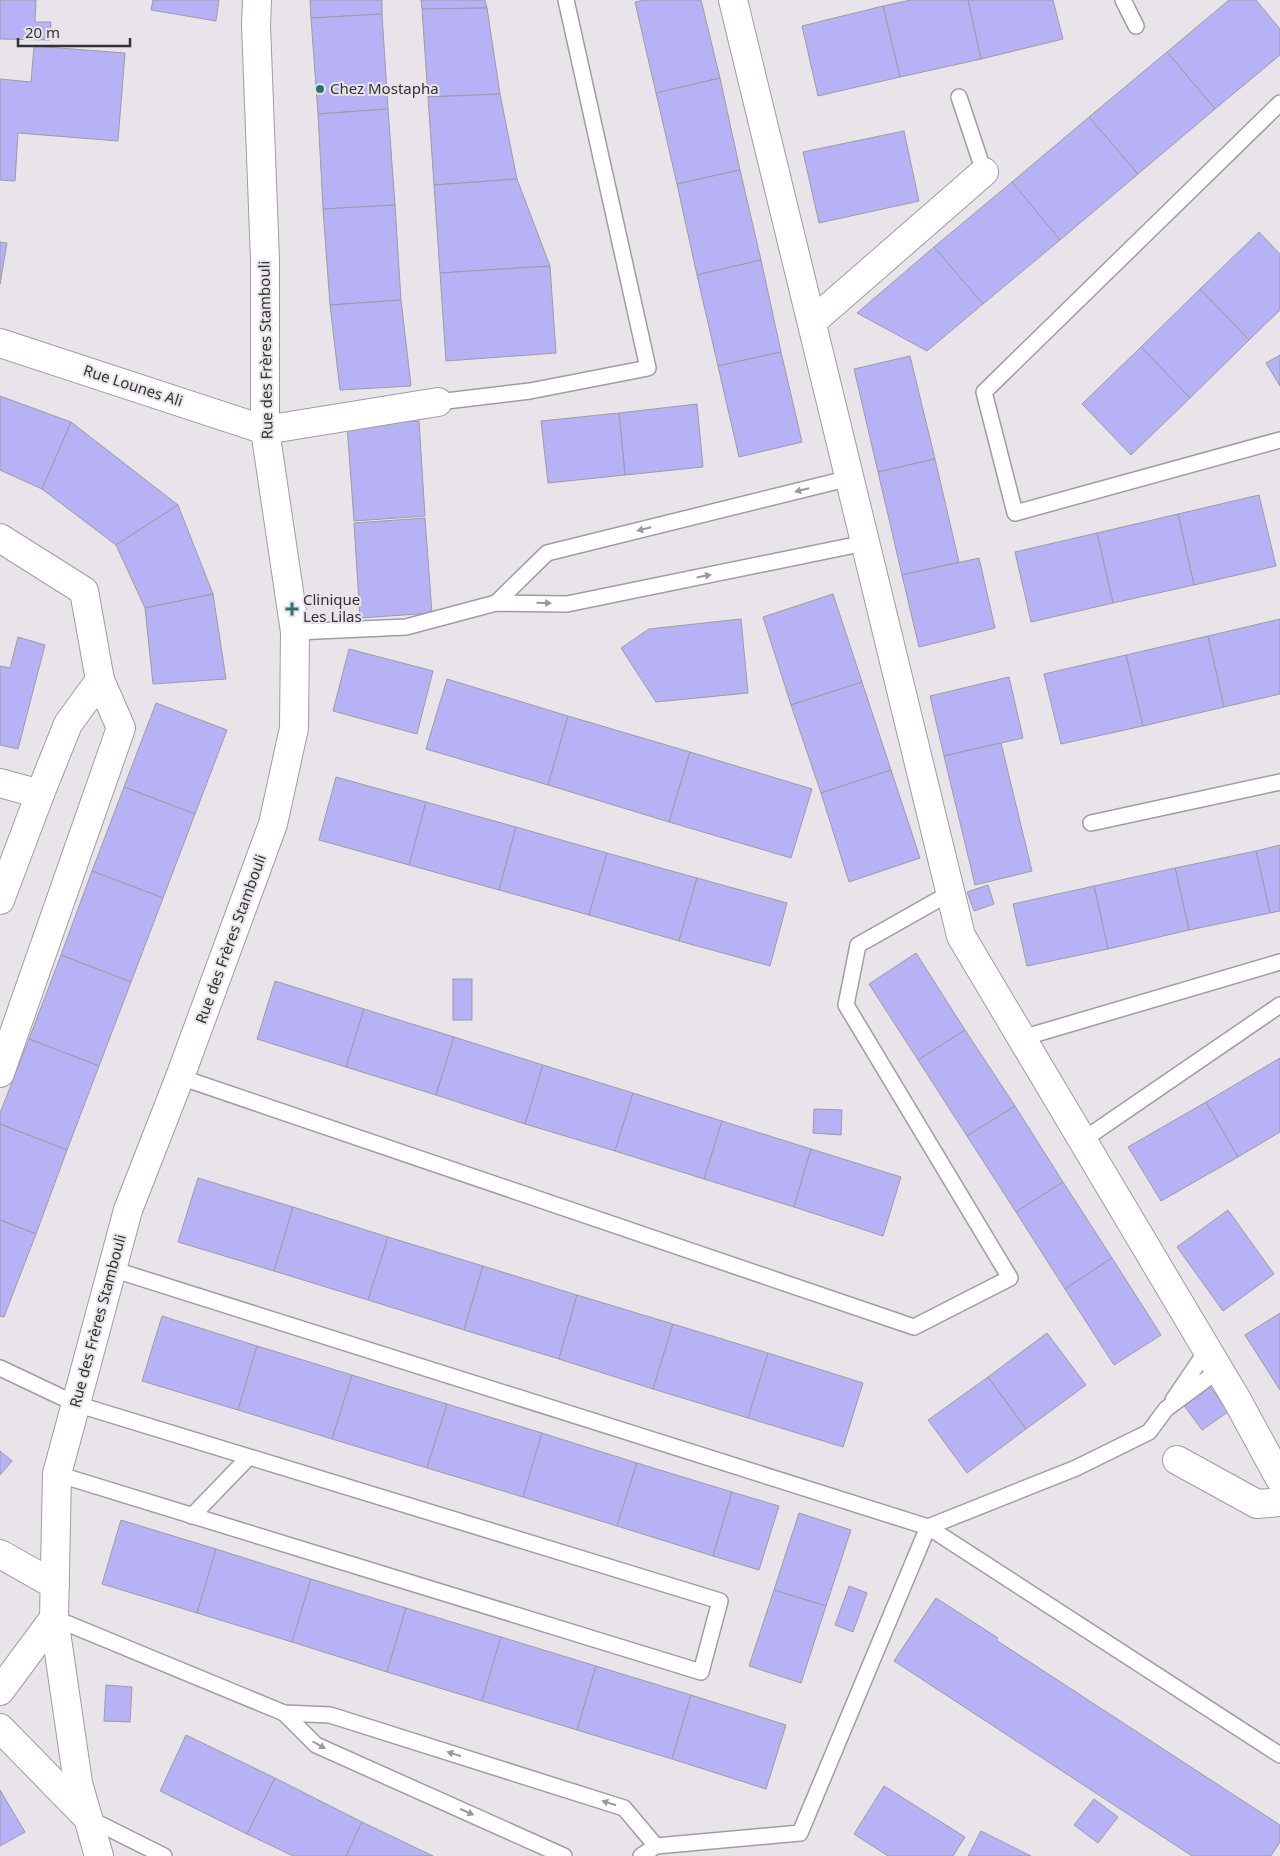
<svg xmlns="http://www.w3.org/2000/svg" width="1280" height="1856" font-family="'Noto Sans',sans-serif">
	<style>
		.building { fill: #b7b2f5; stroke: #9d9ca2 }
		.lines { fill: none; stroke-linecap: round; stroke-linejoin: round }
		.service-casing { stroke: #a09da2; stroke-width: 18 }
		.minor-casing { stroke: #a09da2; stroke-width: 30 }
		.service { stroke: #fff; stroke-width: 15 }
		.minor { stroke: #fff; stroke-width: 28 }
		.oneway { fill: #99989a }
		.poi-dot { fill: #2a726d; stroke: #e8e4ea; stroke-width: 2 }
		.labels { text-anchor: middle; stroke-width: 4; stroke-linejoin: round; paint-order: stroke }
		.poi-label { font-size: 15px; fill: #333134; stroke: #e8e4ea; text-anchor: start }
		.street-label { font-size: 15px; fill: #333134; stroke: #e8e4ea }
	</style>
	<rect width="100%" height="100%" fill="#e8e4ea"/>
	<g class="building">
		<path d="M0,0H36L35,22H51L50,40L0,39Z"/>
		<path d="M153,0H219L216,21L151,10Z"/>
		<path d="M310,0H382V14L311,18Z"/>
		<path d="M421,0H485L487,8L422,9Z"/>
		<path d="M644,0H701L720,78L656,93L635,2Z"/>
		<path d="M911,0H968L981,59L900,77L883,6Z"/>
		<path d="M968,0H1053L1063,39L981,59Z"/>
		<path d="M1229,0H1256L1280,29V55L1215,109L1167,52Z"/>
		<path d="M883,6L900,77L818,96L802,26Z"/>
		<path d="M487,8L500,94L428,97L422,9Z"/>
		<path d="M382,14L388,109L318,114L311,18Z"/>
		<path d="M34,46L125,53L118,141L18,133L15,181L0,180V79L31,82Z"/>
		<path d="M1167,52L1215,109L1138,174L1089,117Z"/>
		<path d="M720,78L740,170L677,184L656,93Z"/>
		<path d="M500,94L517,179L434,185L428,97Z"/>
		<path d="M388,109L395,205L323,209L318,114Z"/>
		<path d="M1089,117L1138,174L1060,240L1012,182Z"/>
		<path d="M904,131L919,201L819,223L803,152Z"/>
		<path d="M740,170L761,260L697,275L677,184Z"/>
		<path d="M517,179L550,266L440,273L434,185Z"/>
		<path d="M1012,182L1060,240L983,304L934,247Z"/>
		<path d="M395,205L401,300L330,305L323,209Z"/>
		<path d="M1259,232L1280,254V310L1249,340L1200,289Z"/>
		<path d="M0,242L7,243L0,284Z"/>
		<path d="M934,247L983,304L927,351L857,313Z"/>
		<path d="M761,260L781,352L718,366L697,275Z"/>
		<path d="M550,266L556,353L446,361L440,273Z"/>
		<path d="M1200,289L1249,340L1190,398L1141,347Z"/>
		<path d="M401,300L411,386L340,390L330,305Z"/>
		<path d="M1141,347L1190,398L1131,455L1082,404Z"/>
		<path d="M781,352L802,442L739,457L718,366Z"/>
		<path d="M1280,355V386L1266,363Z"/>
		<path d="M910,356L935,459L878,472L854,369Z"/>
		<path d="M0,396L71,422L42,489L0,470Z"/>
		<path d="M697,404L703,467L625,475L619,413Z"/>
		<path d="M619,413L625,475L548,483L541,421Z"/>
		<path d="M419,421L425,516L354,521L347,425Z"/>
		<path d="M71,422L178,505L116,545L42,489Z"/>
		<path d="M935,459L959,562L902,575L878,472Z"/>
		<path d="M1259,495L1276,566L1194,585L1178,514Z"/>
		<path d="M178,505L213,594L145,608L116,545Z"/>
		<path d="M1178,514L1194,585L1113,603L1097,533Z"/>
		<path d="M425,518L432,613L360,618L354,523Z"/>
		<path d="M1097,533L1113,603L1031,622L1015,552Z"/>
		<path d="M979,558L995,628L919,647L902,575Z"/>
		<path d="M213,594L226,679L153,684L145,608Z"/>
		<path d="M833,594L862,682L791,705L763,617Z"/>
		<path d="M741,619L748,693L656,702L621,648L649,629Z"/>
		<path d="M1280,619V694L1224,707L1208,636Z"/>
		<path d="M1208,636L1224,707L1143,726L1126,655Z"/>
		<path d="M18,637L45,645L18,749L0,745V666L10,668Z"/>
		<path d="M349,649L433,671L417,734L333,711Z"/>
		<path d="M1126,655L1143,726L1061,744L1044,674Z"/>
		<path d="M1009,677L1023,738L944,756L930,696Z"/>
		<path d="M447,679L568,716L548,785L426,749Z"/>
		<path d="M862,682L891,770L821,793L791,705Z"/>
		<path d="M156,703L227,730L195,814L124,787Z"/>
		<path d="M568,716L690,752L669,822L548,785Z"/>
		<path d="M1001,743L1032,871L975,885L944,756Z"/>
		<path d="M690,752L812,789L791,858L669,822Z"/>
		<path d="M891,770L920,858L849,882L821,793Z"/>
		<path d="M336,777L426,802L409,865L319,840Z"/>
		<path d="M124,787L195,814L163,898L92,871Z"/>
		<path d="M426,802L516,827L499,890L409,865Z"/>
		<path d="M516,827L607,853L589,915L499,890Z"/>
		<path d="M1280,845V911L1270,913L1256,851Z"/>
		<path d="M1256,851L1270,913L1189,930L1175,868Z"/>
		<path d="M607,853L697,878L679,941L589,915Z"/>
		<path d="M1175,868L1189,930L1108,949L1094,886Z"/>
		<path d="M92,871L163,898L131,982L61,955Z"/>
		<path d="M697,878L787,903L770,966L679,941Z"/>
		<path d="M988,885L994,904L974,911L967,892Z"/>
		<path d="M1094,886L1108,949L1027,966L1013,904Z"/>
		<path d="M916,953L965,1030L918,1060L869,984Z"/>
		<path d="M61,955L131,982L99,1066L29,1039Z"/>
		<rect x="453" y="979" width="19" height="41"/>
		<path d="M275,981L364,1009L346,1067L257,1039Z"/>
		<path d="M364,1009L454,1037L436,1095L346,1067Z"/>
		<path d="M965,1030L1015,1106L967,1136L918,1060Z"/>
		<path d="M454,1037L543,1065L525,1124L436,1095Z"/>
		<path d="M29,1039L99,1066L67,1150L0,1124V1113Z"/>
		<path d="M1280,1058V1132L1238,1157L1206,1102Z"/>
		<path d="M543,1065L633,1093L615,1151L525,1124Z"/>
		<path d="M633,1093L722,1121L704,1179L615,1151Z"/>
		<path d="M1206,1102L1238,1157L1161,1201L1128,1147Z"/>
		<path d="M1015,1106L1063,1182L1016,1212L967,1136Z"/>
		<path d="M814,1109L842,1110L841,1135L813,1133Z"/>
		<path d="M722,1121L811,1149L794,1207L704,1179Z"/>
		<path d="M0,1124L67,1150L36,1234L0,1220Z"/>
		<path d="M811,1149L901,1177L883,1236L794,1207Z"/>
		<path d="M198,1178L293,1207L274,1271L178,1242Z"/>
		<path d="M1063,1182L1112,1258L1065,1289L1016,1212Z"/>
		<path d="M293,1207L388,1237L368,1300L274,1271Z"/>
		<path d="M1228,1210L1274,1274L1223,1311L1177,1247Z"/>
		<path d="M0,1220L36,1234L4,1317L0,1316Z"/>
		<path d="M388,1237L483,1266L464,1330L368,1300Z"/>
		<path d="M1112,1258L1161,1335L1114,1365L1065,1289Z"/>
		<path d="M483,1266L577,1295L559,1359L464,1330Z"/>
		<path d="M577,1295L673,1324L653,1389L559,1359Z"/>
		<path d="M1280,1313V1390L1245,1335Z"/>
		<path d="M162,1316L257,1346L238,1410L142,1381Z"/>
		<path d="M673,1324L768,1353L748,1418L653,1389Z"/>
		<path d="M1047,1333L1086,1385L1026,1429L988,1377Z"/>
		<path d="M257,1346L352,1375L332,1439L238,1410Z"/>
		<path d="M768,1353L863,1383L843,1447L748,1418Z"/>
		<path d="M352,1375L447,1404L427,1468L332,1439Z"/>
		<path d="M988,1377L1026,1429L967,1473L928,1420Z"/>
		<path d="M1209,1385L1228,1412L1202,1430L1183,1404Z"/>
		<path d="M447,1404L542,1433L523,1497L427,1468Z"/>
		<path d="M542,1433L637,1463L617,1526L523,1497Z"/>
		<path d="M0,1451L12,1461L0,1475Z"/>
		<path d="M637,1463L732,1492L713,1556L617,1526Z"/>
		<path d="M732,1492L779,1506L759,1570L713,1556Z"/>
		<path d="M799,1513L851,1530L826,1606L774,1590Z"/>
		<path d="M121,1520L216,1549L197,1613L102,1584Z"/>
		<path d="M216,1549L311,1579L292,1642L197,1613Z"/>
		<path d="M311,1579L406,1608L387,1672L292,1642Z"/>
		<path d="M849,1586L867,1593L853,1632L835,1625Z"/>
		<path d="M774,1590L826,1606L801,1683L749,1666Z"/>
		<path d="M936,1598L998,1638L996,1640L1280,1825V1842L1271,1856H1192L894,1661Z"/>
		<path d="M406,1608L501,1637L482,1701L387,1672Z"/>
		<path d="M501,1637L596,1666L577,1730L482,1701Z"/>
		<path d="M596,1666L691,1695L672,1759L577,1730Z"/>
		<path d="M106,1685L132,1687L130,1722L104,1721Z"/>
		<path d="M691,1695L786,1725L766,1789L672,1759Z"/>
		<path d="M186,1735L275,1778L247,1834L160,1791Z"/>
		<path d="M275,1778L362,1822L346,1856H293L247,1834Z"/>
		<path d="M884,1786L965,1837L953,1856H888L854,1834Z"/>
		<path d="M0,1790L25,1832L0,1846Z"/>
		<path d="M1094,1799L1118,1817L1098,1843L1074,1825Z"/>
		<path d="M362,1822L433,1856H346Z"/>
		<path d="M981,1831L1031,1856H968Z"/>
	</g>
	<g class="lines">
		<g class="service-casing">
			<g id="service">
				<path d="M1123,0L1136,26"/>
				<path d="M959,97L984,172"/>
				<path d="M1280,103L984,392L1015,513L1280,440"/>
				<path d="M438,402L530,391L648,368L566,0"/>
				<path d="M496,603L547,553L850,478"/>
				<path d="M295,632L406,627L496,603L567,604L865,543"/>
				<path d="M1091,823L1280,782"/>
				<path d="M1022,1038L1280,962"/>
				<path d="M180,1077L914,1327L1010,1278L846,1005L858,945L950,893"/>
				<path d="M1083,1140L1280,1005"/>
				<path d="M112,1269L928,1527L1280,1755"/>
				<path d="M0,1368L76,1404L720,1601L701,1672L57,1474"/>
				<path d="M1173,1400L1207,1350"/>
				<path d="M192,1516L248,1458"/>
				<path d="M54,1618L284,1713L330,1715L624,1808L656,1846"/>
				<path d="M284,1713L316,1745L564,1856"/>
				<path d="M88,1818L164,1856"/>
				<path d="M641,1856L656,1846L800,1833L928,1527L1076,1468L1149,1432L1166,1409L1219,1370"/>
			</g>
		</g>
		<g class="minor-casing">
			<g id="minor">
				<path d="M733,0L961,936L1237,1400L1280,1479"/>
				<path d="M812,322L984,172"/>
				<path d="M0,343L265,430L438,402"/>
				<path d="M0,538L84,591L100,680L121,728L0,1073"/>
				<path d="M0,783L40,794"/>
				<path d="M0,900L40,794L68,724L100,680"/>
				<path d="M1177,1460L1257,1504L1280,1502"/>
				<path d="M0,1554L55,1585"/>
				<path d="M0,1691L54,1618"/>
				<path d="M0,1728L86,1816"/>
				<path d="M99,1856L78,1783L54,1618L57,1474L128,1210L180,1077L273,824L294,728L295,632L265,430V260L256,25L257,0"/>
			</g>
		</g>
		<use href="#service" class="service"/>
		<use href="#minor" class="minor"/>
	</g>
	<defs><path id="oneway-solid" d="M-6-.8H1V-3.2L6.5 0L1 3.2V.8H-6Z" transform="scale(1.25)"/></defs>
	<g class="oneway">
		<use href="#oneway-solid" transform="translate(802 490) rotate(166)"/>
		<use href="#oneway-solid" transform="translate(644 529) rotate(166)"/>
		<use href="#oneway-solid" transform="translate(704 576) rotate(-11)"/>
		<use href="#oneway-solid" transform="translate(544 603) rotate(1)"/>
		<use href="#oneway-solid" transform="translate(319 1745) rotate(30)"/>
		<use href="#oneway-solid" transform="translate(454 1754) rotate(-162)"/>
		<use href="#oneway-solid" transform="translate(609 1803) rotate(-162)"/>
		<use href="#oneway-solid" transform="translate(467 1812) rotate(24)"/>
	</g>
	<g class="poi-dot">
		<circle cx="320" cy="89" r="5"/>
		<path d="M289.5 601.5h5v5h5v5h-5v5h-5v-5h-5v-5h5z"/>
	</g>
	<g class="labels">
		<g class="poi-label">
			<text x="330" y="94">Chez Mostapha</text>
			<text x="303" y="605">Clinique<tspan x="303" dy="17">Les Lilas</tspan></text>
		</g>
		<g class="street-label">
			<text transform="translate(266 350) rotate(-91)" y="5">Rue des Frères Stambouli</text>
			<text transform="translate(133 386) rotate(18)" y="5">Rue Lounes Ali</text>
			<text transform="translate(231 939) rotate(-70)" y="5">Rue des Frères Stambouli</text>
			<text transform="translate(98 1321) rotate(-75)" y="5">Rue des Frères Stambouli</text>
		</g>
	</g>
	<path d="M18 38v8h112v-8" fill="none" stroke="#333134" stroke-width="2.5"/>
	<text x="25" y="38" font-size="15" fill="#333134" stroke="#e8e4ea" stroke-width="4" paint-order="stroke">20 m</text>
</svg>
